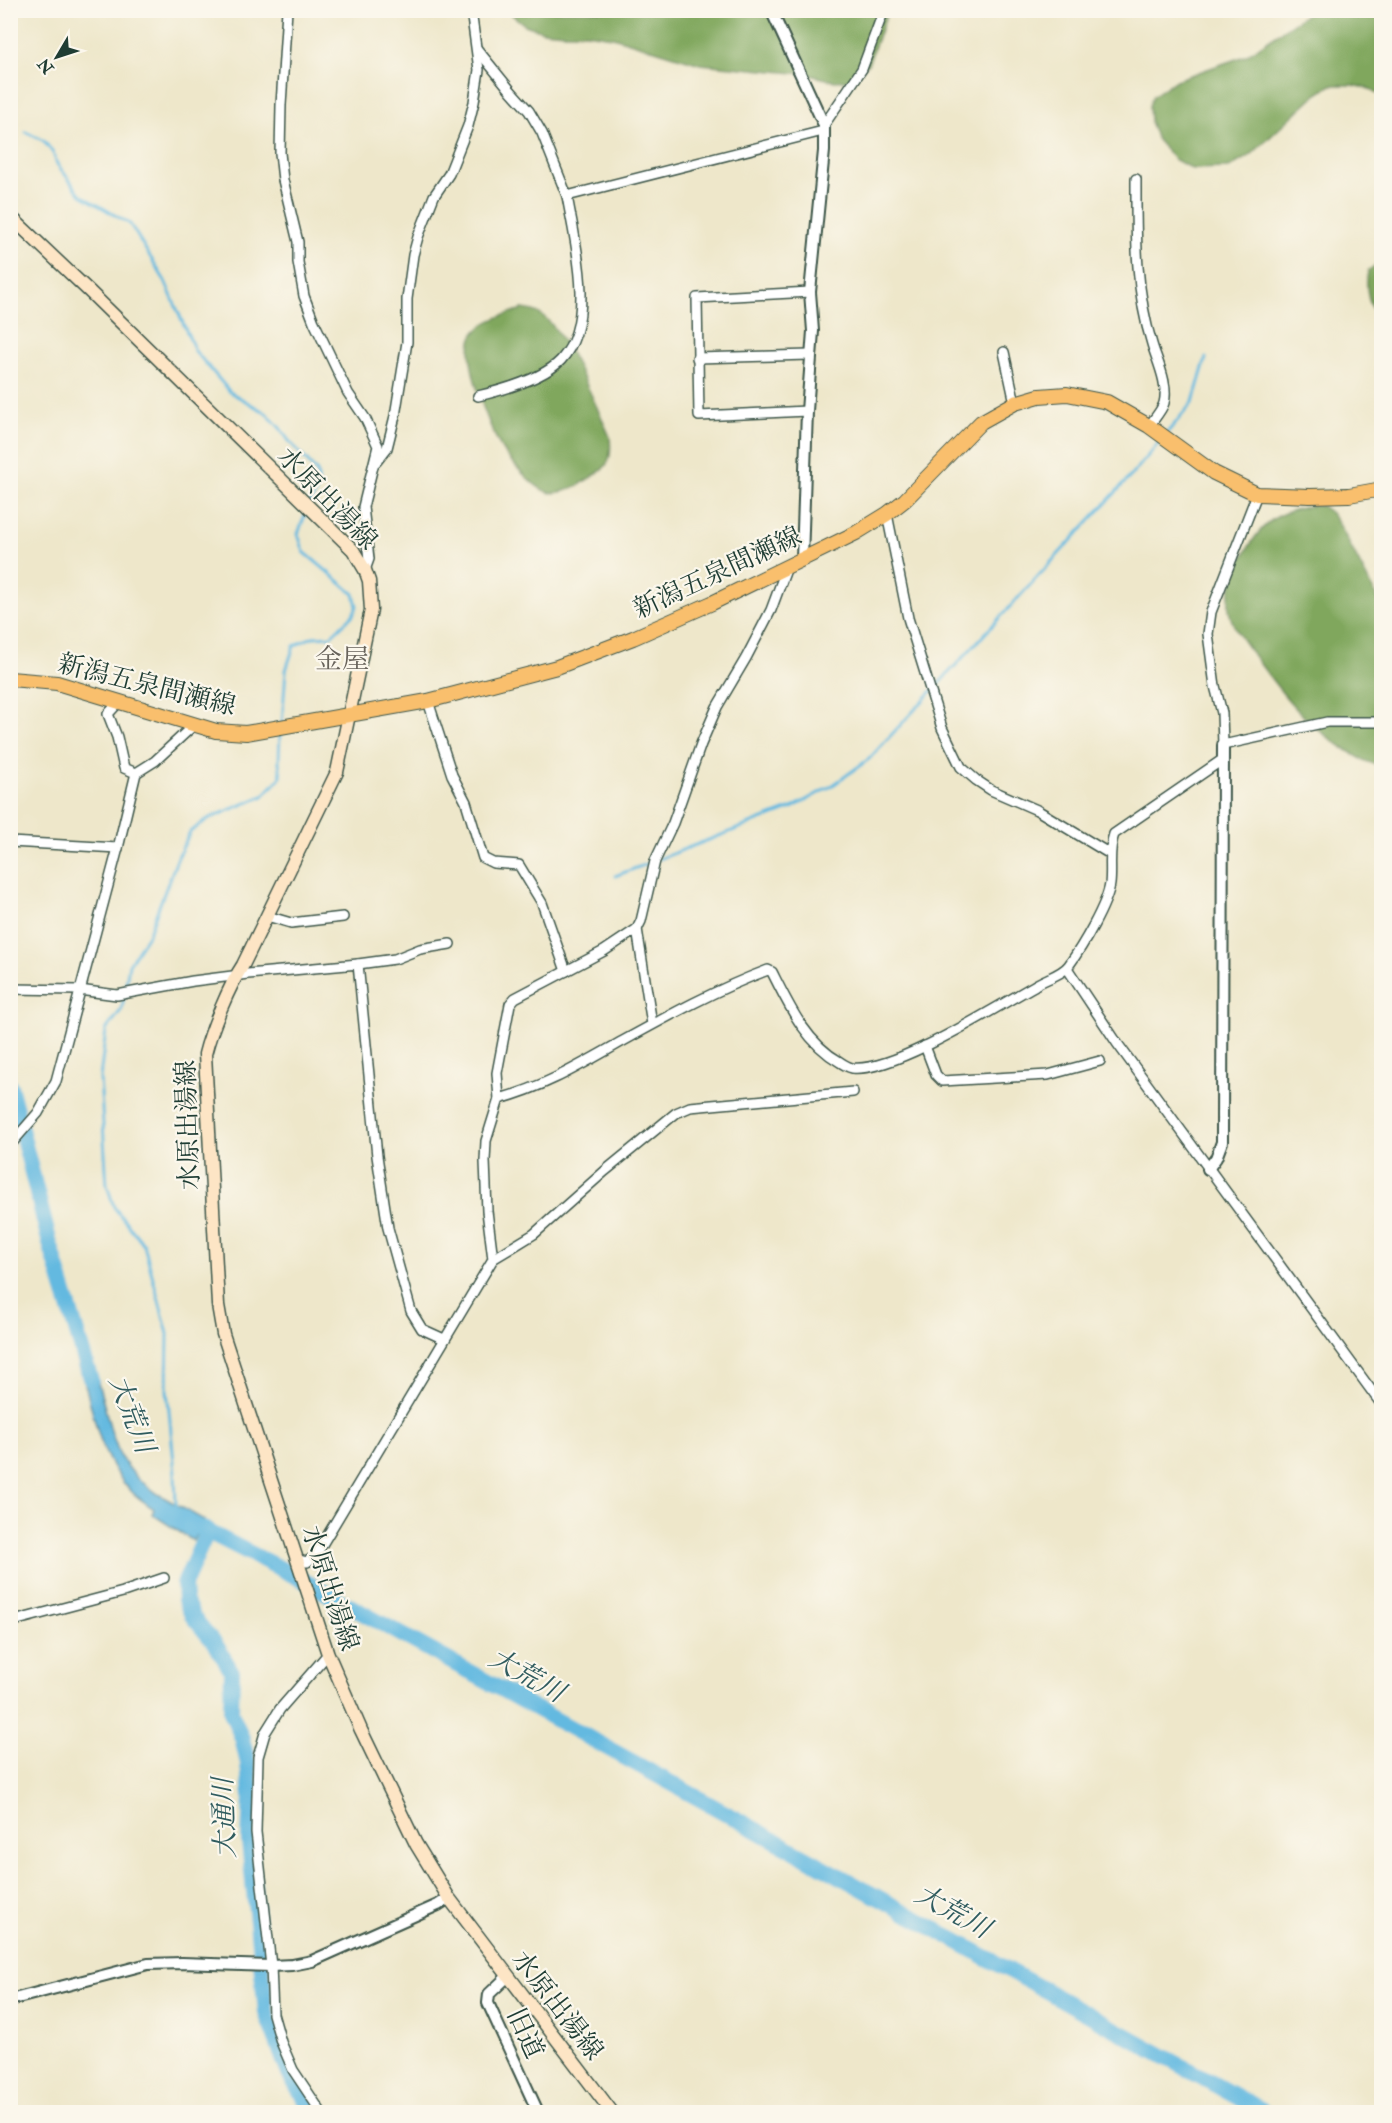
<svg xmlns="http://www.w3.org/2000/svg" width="1392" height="2123" font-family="'IM FELL Double Pica','Noto Serif JP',serif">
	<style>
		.forest { fill: #80a75d; stroke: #507248; stroke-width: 1.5 }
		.water { fill: #63b9e0; stroke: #417b8a; stroke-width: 1.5 }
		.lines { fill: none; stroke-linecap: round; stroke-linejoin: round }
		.stream { stroke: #63b9e0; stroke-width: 3 }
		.river { stroke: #63b9e0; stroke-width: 16 }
		.minor-casing { stroke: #3e564a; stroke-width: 12 }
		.tertiary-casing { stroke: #3e564a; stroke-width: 14 }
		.secondary-casing { stroke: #3e564a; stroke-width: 15 }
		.primary-casing { stroke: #3e564a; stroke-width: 16 }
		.minor { stroke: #fff; stroke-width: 9 }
		.tertiary { stroke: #fff; stroke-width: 10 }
		.secondary { stroke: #fde5c5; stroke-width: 12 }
		.primary { stroke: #f9bf6d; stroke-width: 14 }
		.labels { text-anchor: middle; stroke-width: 4.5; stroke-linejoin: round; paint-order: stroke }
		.street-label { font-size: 26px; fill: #1f3d34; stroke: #fbf7ec }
		.neighbourhood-label { font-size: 27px; fill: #68635b; stroke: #fbf7ec }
		.water-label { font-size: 27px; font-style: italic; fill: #305c5f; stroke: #fbf7ec }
	</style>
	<rect width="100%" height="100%" fill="#fbf7ec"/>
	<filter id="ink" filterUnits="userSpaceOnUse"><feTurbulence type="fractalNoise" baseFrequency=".0167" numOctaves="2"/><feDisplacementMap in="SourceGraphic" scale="12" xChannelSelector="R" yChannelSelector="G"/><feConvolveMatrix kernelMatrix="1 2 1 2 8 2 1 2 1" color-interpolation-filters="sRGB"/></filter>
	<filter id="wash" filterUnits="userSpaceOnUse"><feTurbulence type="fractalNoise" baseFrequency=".008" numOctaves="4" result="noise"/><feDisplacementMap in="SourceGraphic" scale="24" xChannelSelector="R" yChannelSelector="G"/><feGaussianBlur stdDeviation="1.35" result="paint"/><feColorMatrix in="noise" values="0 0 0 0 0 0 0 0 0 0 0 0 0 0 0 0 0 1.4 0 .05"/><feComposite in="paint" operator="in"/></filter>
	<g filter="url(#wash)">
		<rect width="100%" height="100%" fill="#eee7ca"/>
		<g class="forest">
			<path d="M507,11H888L868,64L850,80L835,81L805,74L700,64L613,37L586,33H565L543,31L525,25Z"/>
			<path d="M1311,11H1381V95L1367,88L1352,85H1331L1314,96L1252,154L1229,168L1192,169L1174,159L1157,140L1150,121L1149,106L1153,96L1176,80L1245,56Z"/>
			<path d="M1381,261V324C1370,308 1364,291 1368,271Z"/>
			<path d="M522,309C530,310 537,311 543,316C567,334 597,408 610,437C612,459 610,467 590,478C580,485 560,496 547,492C532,486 510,461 501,447C489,428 460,354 474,334C484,319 506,315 522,309Z"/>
			<path d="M1310,506H1322L1331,513L1340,526L1381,605V765C1368,764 1360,758 1348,751C1306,725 1284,697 1255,657C1245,643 1231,627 1229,609C1226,582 1252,532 1275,518C1285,511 1298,509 1310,506Z"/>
		</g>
		<path class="water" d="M91,1357L112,1434L121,1458L137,1478L158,1494L204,1520L193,1541L152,1514L154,1509C147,1504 139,1499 132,1492C94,1454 95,1407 77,1359Z"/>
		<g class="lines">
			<g class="stream">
				<path d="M26,132L44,141L53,153L57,164L81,195L130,224L165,281L195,351L230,392L266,413L280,428L289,441L317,472L319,486L310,503"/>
				<path d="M1166,434L1193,402L1206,358"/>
				<path d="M282,723L286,670L294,646L312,637L331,636L353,615L357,606L354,594L304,552L298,534L307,509"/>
				<path d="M659,859L792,808L833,785L869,759L1129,478L1162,439"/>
				<path d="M615,876L652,862"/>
				<path d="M176,1506L175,1473L167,1390L168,1334L144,1245L114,1207L107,1185L100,1078L106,1030L122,1009L129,964L148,935L178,857L190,832L208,819L263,796L281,777L279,762L280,732"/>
				<path d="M308,2104L315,2112"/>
			</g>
			<g class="river">
				<path d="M10,1086L49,1240L91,1380"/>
				<path d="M179,1517L299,1578L818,1864L1264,2112"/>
				<path d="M208,1530L184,1584L185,1600L193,1617L216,1645L232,1672L231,1712L242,1738L248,1764L251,1796L249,1841L266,2013L289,2074L308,2104"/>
			</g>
		</g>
	</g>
	<g filter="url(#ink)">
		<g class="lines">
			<g class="minor-casing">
				<g id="minor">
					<path d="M287,10L281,105L280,153L283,180L298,242V262L304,296L314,322L348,393L365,418L378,446L363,507L369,559L365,570"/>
					<path d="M477,49L511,91L529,111L542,133L567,196L823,131"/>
					<path d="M824,125L862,69L884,10"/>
					<path d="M1136,179C1136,234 1135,290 1152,344C1157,361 1169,385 1164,403C1162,410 1154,419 1149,426"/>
					<path d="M1004,352L1015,403"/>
					<path d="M697,358L810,355"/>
					<path d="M478,396C503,390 543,379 561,360C597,321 575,242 567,196"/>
					<path d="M807,411L699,416L697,298L810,292"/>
					<path d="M376,462L387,448L395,416L407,342V299L413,255L418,237L434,196L449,174L468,126L474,102L479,70L471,10"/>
					<path d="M1257,494L1211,612L1208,634L1215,686L1222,713L1223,745L1327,722H1382"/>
					<path d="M887,514L908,618L942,728L961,767L976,780L991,790L1037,810L1110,854"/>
					<path d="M428,701L452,775L466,802L483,858L493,863L519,865L542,903L566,971"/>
					<path d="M119,702L108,714L117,737L124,768L136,773"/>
					<path d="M10,842L118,848"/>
					<path d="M267,916L291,923L343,917"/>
					<path d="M637,929L652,1024"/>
					<path d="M358,964L395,959L420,949L450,944"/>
					<path d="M1067,968L1117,1043L1382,1405"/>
					<path d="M10,989L79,990L117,995L193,981L248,974L358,964L377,1156L388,1228L411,1311L422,1329L444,1339"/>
					<path d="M925,1046L936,1075L942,1081L1048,1075L1100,1061"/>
					<path d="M499,1099C545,1087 582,1064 623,1041C670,1015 717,989 768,970L772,972C789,1006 806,1043 840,1062C843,1064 848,1067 852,1068C893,1073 996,1007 1034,986C1044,979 1062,975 1069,965C1082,947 1107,905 1110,884C1112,867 1108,851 1114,834L1222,760"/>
					<path d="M10,1145L38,1113L56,1081L118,848L136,773L155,761L195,724"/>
					<path d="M493,1259L487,1211L485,1161L486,1141L499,1099L497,1073L510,1004L515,998L604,951L637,929L641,921L655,861L673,823L701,744L717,707L746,658L771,610L787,567"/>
					<path d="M298,1560L307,1562L314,1557L320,1548L493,1259L534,1234L605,1171L676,1113L690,1107L853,1092"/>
					<path d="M10,1622L123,1592L164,1578"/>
					<path d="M321,2112L293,2070L281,2042L273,2014L271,1966L256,1832L258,1757L265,1733L280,1709L328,1654"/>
				</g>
			</g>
			<g class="tertiary-casing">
				<g id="tertiary">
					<path d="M771,10L824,125V151L810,292L813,331L807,411L802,559"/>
					<path d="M1208,1169L1216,1158L1222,1142L1223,745"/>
					<path d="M507,1977L489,1994L488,2003L538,2112"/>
					<path d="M10,2000L148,1964L182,1963L271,1966L292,1965L312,1961L438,1905L449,1898"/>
				</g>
			</g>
			<g class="secondary-casing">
				<path id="secondary" d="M10,216L89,291L353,550L365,570L369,581L371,610L337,772L243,965C229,986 211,1030 205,1054L218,1305L223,1334L328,1654L361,1730L416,1844L449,1898L612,2112"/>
			</g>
			<g class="primary-casing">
				<path id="primary" d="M10,679L57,683L216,731L246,733L428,701L557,667L633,638L712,603L856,533L887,514L905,500L981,422L1015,403L1039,396L1067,394L1107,402L1149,426L1214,473L1257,494L1310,496L1349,495L1382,489"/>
			</g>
			<use href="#minor" class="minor"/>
			<use href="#tertiary" class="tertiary"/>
			<use href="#secondary" class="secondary"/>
			<use href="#primary" class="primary"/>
		</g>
	</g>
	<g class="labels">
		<g class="street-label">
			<text transform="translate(328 498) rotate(46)" y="9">水原出湯線</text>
			<text transform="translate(717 572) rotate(-25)" y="9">新潟五泉間瀬線</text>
			<text transform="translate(147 684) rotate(14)" y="9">新潟五泉間瀬線</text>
			<text transform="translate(187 1125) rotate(-92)" y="9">水原出湯線</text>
			<text transform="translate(331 1588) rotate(72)" y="9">水原出湯線</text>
			<text transform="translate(558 2005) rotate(52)" y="9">水原出湯線</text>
			<text transform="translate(526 2033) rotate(65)" y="9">旧道</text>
		</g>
		<g class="neighbourhood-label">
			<text x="342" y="668">金屋</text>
		</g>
		<g class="water-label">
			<text transform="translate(132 1414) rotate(69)" y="9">大荒川</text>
			<text transform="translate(527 1675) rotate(29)" y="9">大荒川</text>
			<text transform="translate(224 1818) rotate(-92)" y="9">大通川</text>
			<text transform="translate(953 1911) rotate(29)" y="9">大荒川</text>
		</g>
	</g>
	<rect width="1392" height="2123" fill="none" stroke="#fbf7ec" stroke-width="36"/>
	<g transform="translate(57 57) rotate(231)" stroke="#fbf7ec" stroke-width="4.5" paint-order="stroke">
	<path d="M0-4.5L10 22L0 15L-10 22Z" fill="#1f3d34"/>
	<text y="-9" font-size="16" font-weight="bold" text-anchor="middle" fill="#1f3d34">N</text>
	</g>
</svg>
